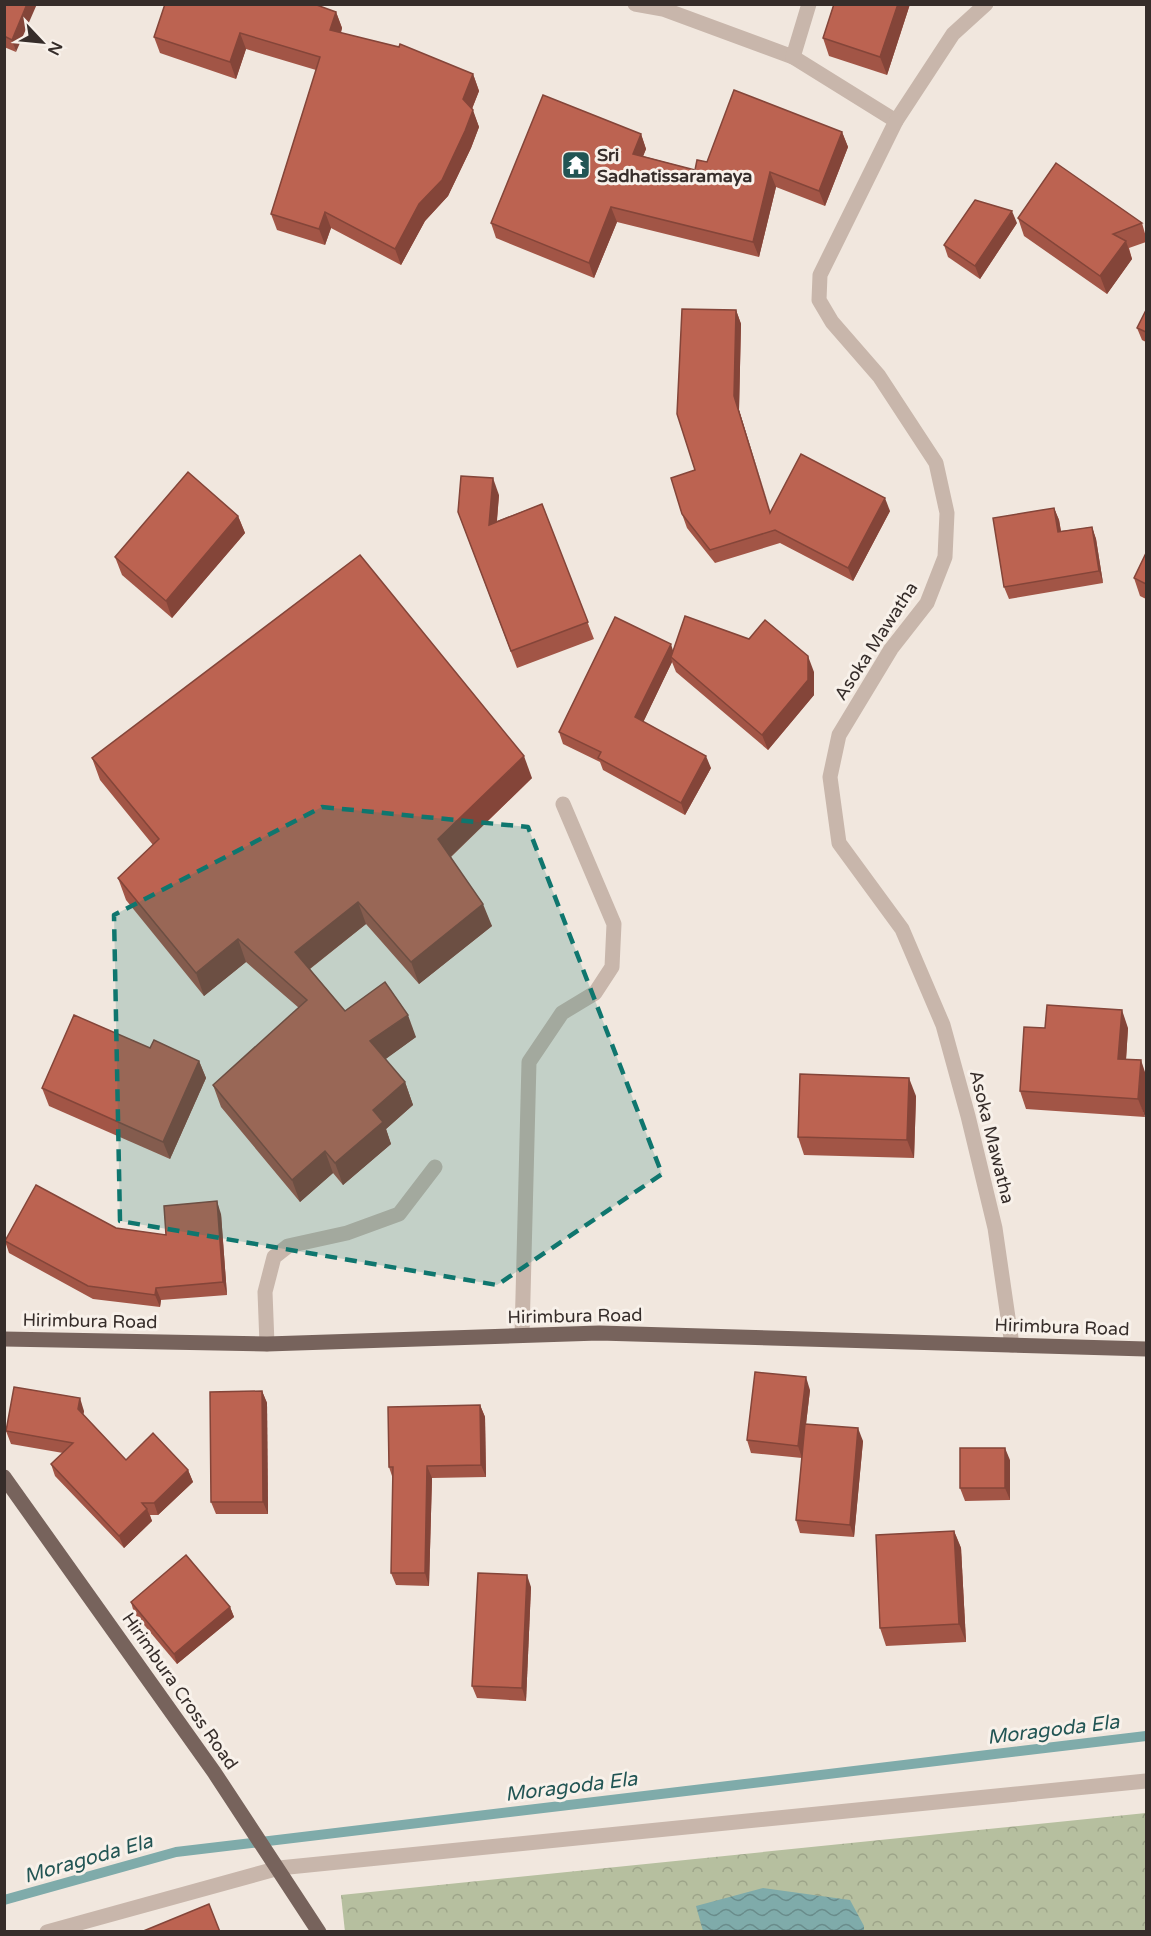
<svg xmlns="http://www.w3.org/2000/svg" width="1151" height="1936" font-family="'Varela Round',sans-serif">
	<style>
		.forest { fill: url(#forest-crowns) }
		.water { fill: url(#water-waves) }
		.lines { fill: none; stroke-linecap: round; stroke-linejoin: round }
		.stream { stroke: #7fabaa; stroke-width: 10 }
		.minor { stroke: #c8b6ab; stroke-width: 15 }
		.major { stroke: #77635c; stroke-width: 15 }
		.wall { fill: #a25546 }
		.shaded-wall { fill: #844539 }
		.building { fill: #bc6351; stroke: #844539; stroke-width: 1.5 }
		.marked { fill: #0f766e; fill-opacity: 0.2; stroke: #0f766e; stroke-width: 4.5; stroke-dasharray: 12 8; stroke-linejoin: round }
		.labels { text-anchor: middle; stroke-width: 6; stroke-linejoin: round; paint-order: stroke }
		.poi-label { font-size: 18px; font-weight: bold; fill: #362d2a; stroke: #f8f1ea; text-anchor: start }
		.street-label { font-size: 18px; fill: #362d2a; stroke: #f8f1ea }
		.water-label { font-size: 20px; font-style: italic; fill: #225554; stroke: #f8f1ea }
	</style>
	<defs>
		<pattern id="forest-crowns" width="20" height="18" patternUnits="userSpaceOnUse" patternTransform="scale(1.5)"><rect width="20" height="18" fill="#b6bf9f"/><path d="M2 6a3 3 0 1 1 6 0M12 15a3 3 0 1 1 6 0" fill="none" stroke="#9da489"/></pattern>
		<pattern id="water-waves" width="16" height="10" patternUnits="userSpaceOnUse" patternTransform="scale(1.5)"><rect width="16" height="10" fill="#7fabaa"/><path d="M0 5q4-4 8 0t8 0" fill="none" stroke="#698c8b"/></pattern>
	</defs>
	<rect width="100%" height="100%" fill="#f1e7de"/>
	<path class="forest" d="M1146,1813V1931L345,1932L341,1895Z"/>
	<path class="water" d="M763,1888L850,1900L864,1926V1931H703L696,1906Z"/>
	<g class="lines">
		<path class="stream" d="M4,1900L176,1852L1146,1736"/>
		<g class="minor">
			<path d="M635,4L663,9L793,57L896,121"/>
			<path d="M986,4L953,34L896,121L820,275L819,300L832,322L879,376L936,463L947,513L945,557L927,603L891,649L839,735L830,777L839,843L902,929L943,1025L968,1116L995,1228L1012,1345"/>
			<path d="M793,57L809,4"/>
			<path d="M522,1335L529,1062L562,1013L595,993L612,967L614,924L563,804"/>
			<path d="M267,1344L265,1292L274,1257L288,1246L347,1233L399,1214L435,1167"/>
			<path d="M47,1932L279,1868L1146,1781"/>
		</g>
		<g class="major">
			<path d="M4,1339L267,1344L599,1333L1146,1349"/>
			<path d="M4,1477L214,1772L319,1932"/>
		</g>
	</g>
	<g class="wall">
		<path d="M4,4L16,52L4,47Z"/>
		<path d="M834,4H910L887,75L829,56L823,38Z"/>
		<path d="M336,12L342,28L341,33L473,74L479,91L472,109L479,127L471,148L448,196L425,221L401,265L331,228L325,245L277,230L271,214L316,70L246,49L236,79L160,53L154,37Z"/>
		<path d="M842,132L848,147L825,206L776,187L759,257L617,222L594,278L496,238L491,223L641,134L646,149L643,156L695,170L707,162Z"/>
		<path d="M1018,218L1142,223L1146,237V242L1129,248L1132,259L1107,294L1024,236Z"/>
		<path d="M1017,223L980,279L948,257L944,245Z"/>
		<path d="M736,310L741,324L739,410L770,512L890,511L853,581L780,543L715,563L687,528L682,514L695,470Z"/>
		<path d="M1146,310V342L1142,340L1137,328Z"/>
		<path d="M499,495L497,521L542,504L594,639L517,668L458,512Z"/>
		<path d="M1054,508L1059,520L1061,531L1092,527L1096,539L1103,583L1009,599L1004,587Z"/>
		<path d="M238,516L245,533L172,618L122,575L115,557Z"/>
		<path d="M1146,553V599L1140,596L1134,578Z"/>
		<path d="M673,650L814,672V695L768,750L676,672L672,662L643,722L711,768L685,815L603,770L600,762L563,744L559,732Z"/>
		<path d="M92,758L532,778L451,857L492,926L419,984L366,924L310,969L345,1011L416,1037L385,1059L405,1082L413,1105L386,1129L391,1144L343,1185L333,1173L300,1202L221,1107L213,1085L299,1008L246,962L204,996L126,900L118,878L153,845L100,780Z"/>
		<path d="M1045,1028H1128L1126,1059L1145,1117L1026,1109L1020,1091Z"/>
		<path d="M150,1048L199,1061L206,1078L170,1159L49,1106L42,1088Z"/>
		<path d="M916,1096L914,1158L804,1155L798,1137Z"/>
		<path d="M221,1214L227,1295L161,1300L160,1307L93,1299L9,1253L5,1241L116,1228L166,1235Z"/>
		<path d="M810,1390L806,1424L863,1441L854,1537L800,1533L796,1520L802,1458L751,1453L747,1440Z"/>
		<path d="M262,1391L267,1403L268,1514H216L211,1502Z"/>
		<path d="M480,1405L485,1417L486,1477L432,1478L429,1586L396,1585L391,1573L393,1479L389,1467Z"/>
		<path d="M84,1411L83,1415L126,1460L188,1470L193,1482L158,1515H150L152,1521L124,1548L55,1476L51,1464L63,1453L11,1444L6,1431Z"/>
		<path d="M1010,1460V1500L965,1501L960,1488Z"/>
		<path d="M954,1531L961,1548L966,1642L886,1646L880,1628Z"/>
		<path d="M531,1587L526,1701L477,1698L472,1686Z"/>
		<path d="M131,1602L230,1607L234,1617L177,1664L134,1613Z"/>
	</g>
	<g class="shaded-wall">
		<path d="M27,4H37L16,52L12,40Z"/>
		<path d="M898,4H910L887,75L880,57Z"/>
		<path d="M336,12L342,28L336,47L330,30Z"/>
		<path d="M240,33L246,49L236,79L230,62Z"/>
		<path d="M473,74L479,91L469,116L463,99Z"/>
		<path d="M473,110L479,127L471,148L448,196L425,221L401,265L395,249L419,204Z"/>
		<path d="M842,132L848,147L825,206L819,191Z"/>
		<path d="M641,134L646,149L638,169L633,154Z"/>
		<path d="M770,172L776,187L759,257L753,242Z"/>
		<path d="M611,207L617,222L594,278L589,263Z"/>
		<path d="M1012,211L1017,223L980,279L975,266Z"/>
		<path d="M325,212L331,228L325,245L319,229Z"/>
		<path d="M1126,241L1132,259L1107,294L1100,276Z"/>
		<path d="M736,310L741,324L739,410L775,526L734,396Z"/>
		<path d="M493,478L499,495L495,541L489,525Z"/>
		<path d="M885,498L890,511L853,581L848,568Z"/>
		<path d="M1054,508L1059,520L1063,544L1058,532Z"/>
		<path d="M238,516L245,533L172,618L166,601Z"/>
		<path d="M1092,527L1096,539L1103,583L1099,571Z"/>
		<path d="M671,644L675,657H671L672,662L640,729L635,717Z"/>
		<path d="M808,656L814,672V695L768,750L762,735Z"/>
		<path d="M524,756L532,778L446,861L438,839Z"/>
		<path d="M706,756L711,768L685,815L681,803Z"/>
		<path d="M358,902L366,924L303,974L295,952Z"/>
		<path d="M483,904L492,926L419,984L411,962Z"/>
		<path d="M238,939L246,962L204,996L196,973Z"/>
		<path d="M1122,1010L1128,1028L1125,1076L1118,1059Z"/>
		<path d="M408,1015L416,1037L379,1064L370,1041Z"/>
		<path d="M1141,1060L1146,1075L1145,1117L1138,1099Z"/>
		<path d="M199,1061L206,1078L170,1159L163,1142Z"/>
		<path d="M909,1078L916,1096L914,1158L907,1140Z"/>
		<path d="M405,1082L413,1105L386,1129L391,1144L343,1185L335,1163L373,1110Z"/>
		<path d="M325,1151L333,1173L300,1202L292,1180Z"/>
		<path d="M217,1201L221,1214L227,1295L223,1282Z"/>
		<path d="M156,1288L161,1300L160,1307L155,1295Z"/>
		<path d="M806,1377L810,1390L802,1458L798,1446Z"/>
		<path d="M262,1391L267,1403L268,1514L263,1502Z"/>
		<path d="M80,1398L84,1411L82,1421L78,1409Z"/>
		<path d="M480,1405L485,1417L486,1477L481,1465Z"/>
		<path d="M858,1428L863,1441L854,1537L850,1525Z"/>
		<path d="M1005,1448L1010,1460V1500L1005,1488Z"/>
		<path d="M427,1466L432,1478L429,1586L425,1573Z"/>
		<path d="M188,1470L193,1482L158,1515L154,1503Z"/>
		<path d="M147,1509L152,1521L124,1548L119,1536Z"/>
		<path d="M954,1531L961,1548L966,1642L959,1624Z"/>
		<path d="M527,1575L531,1587L526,1701L522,1688Z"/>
		<path d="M230,1607L234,1617L177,1664L174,1654Z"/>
	</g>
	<g class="building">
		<path d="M4,4H27L12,40L4,36Z"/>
		<path d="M165,4H314L336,12L330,30L399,47L400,44L473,74L463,99L473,110L465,131L442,180L419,204L395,249L325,212L319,229L271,214L320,57L240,33L230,62L154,37Z"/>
		<path d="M834,4H898L880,57L823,38Z"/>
		<path d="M734,90L842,132L819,191L770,172L753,242L611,207L589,263L491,223L543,95L641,134L633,154L695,170L697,160L707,162Z"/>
		<path d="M1056,163L1142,223L1113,234L1126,241L1100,276L1018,218Z"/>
		<path d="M975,200L1012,211L975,266L944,245Z"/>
		<path d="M682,309L736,310L734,396L770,513L801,454L885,498L848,568L775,530L710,550L682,514L671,478L695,470L677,414Z"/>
		<path d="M1146,310V332L1137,328Z"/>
		<path d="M188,472L238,516L166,601L115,557Z"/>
		<path d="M461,476L493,478L489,525L542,504L588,622L511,651L458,512Z"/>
		<path d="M1054,508L1058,532L1092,527L1099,571L1004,587L993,518Z"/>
		<path d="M1146,553V584L1134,578Z"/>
		<path d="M360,555L524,756L438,839L483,904L411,962L358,902L295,952L345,1011L385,982L408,1015L370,1041L405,1082L373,1110L383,1122L335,1163L325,1151L292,1180L213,1085L307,1000L238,939L196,973L118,878L159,839L92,758Z"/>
		<path d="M685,616L749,639L765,620L808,656V680L762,735L671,657Z"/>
		<path d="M615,617L671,644L635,717L706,756L681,803L598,758L601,752L559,732Z"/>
		<path d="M1047,1005L1122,1010L1118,1059L1141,1060L1138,1099L1020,1091L1024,1027L1045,1028Z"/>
		<path d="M74,1015L150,1048L154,1040L199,1061L163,1142L42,1088Z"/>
		<path d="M800,1074L909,1078L907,1140L798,1137Z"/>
		<path d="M36,1185L116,1228L166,1235L164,1206L217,1201L223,1282L156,1288L155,1295L88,1286L5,1241Z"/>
		<path d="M755,1372L806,1377L798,1446L747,1440Z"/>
		<path d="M14,1387L80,1398L78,1409L126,1460L153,1433L188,1470L154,1503H142L147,1509L119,1536L51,1464L73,1443L6,1431Z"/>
		<path d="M262,1391L263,1502H211L210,1392Z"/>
		<path d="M480,1405L481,1465L427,1466L425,1573H391L393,1467H389L388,1407Z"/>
		<path d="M805,1424L858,1428L850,1525L796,1520Z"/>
		<rect x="960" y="1448" width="45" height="40"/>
		<path d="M954,1531L959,1624L880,1628L876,1535Z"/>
		<path d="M186,1555L230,1607L174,1654L131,1602Z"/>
		<path d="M478,1573L527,1575L522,1688L472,1686Z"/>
		<path d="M209,1904L220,1932H141Z"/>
	</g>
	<path class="marked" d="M322,807L528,827L662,1174L497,1285L120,1221L114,915Z"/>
	<defs>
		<g id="temple-square" transform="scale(1.5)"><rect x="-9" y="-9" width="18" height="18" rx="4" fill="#225554" stroke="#f8f1ea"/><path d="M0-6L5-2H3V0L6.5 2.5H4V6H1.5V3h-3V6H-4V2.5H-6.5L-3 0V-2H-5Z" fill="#fff"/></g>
	</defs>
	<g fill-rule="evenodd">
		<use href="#temple-square" x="576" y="165"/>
	</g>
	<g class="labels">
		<g class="poi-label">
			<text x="597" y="161">Sri<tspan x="597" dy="21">Sadhatissaramaya</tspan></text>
		</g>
		<g class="street-label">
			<text transform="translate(876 641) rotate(-57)" y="6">Asoka Mawatha</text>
			<text transform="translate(992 1137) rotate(76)" y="6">Asoka Mawatha</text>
			<text transform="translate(575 1316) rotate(-1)" y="6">Hirimbura Road</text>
			<text transform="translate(90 1321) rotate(1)" y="6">Hirimbura Road</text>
			<text transform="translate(1062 1327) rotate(2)" y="6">Hirimbura Road</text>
			<text transform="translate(180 1691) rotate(55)" y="6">Hirimbura Cross Road</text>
		</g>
		<g class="water-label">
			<text transform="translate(1053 1729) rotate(-7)" y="7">Moragoda Ela</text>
			<text transform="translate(571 1786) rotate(-7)" y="7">Moragoda Ela</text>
			<text transform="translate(88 1858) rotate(-16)" y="7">Moragoda Ela</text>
		</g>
	</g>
	<rect width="1151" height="1936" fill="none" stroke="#362d2a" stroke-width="12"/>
	<g transform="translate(42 42) rotate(116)" stroke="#f8f1ea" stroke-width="4.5" paint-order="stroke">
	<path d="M0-4.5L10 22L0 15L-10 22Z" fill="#362d2a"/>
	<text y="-9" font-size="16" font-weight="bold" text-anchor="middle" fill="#362d2a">N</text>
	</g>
</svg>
